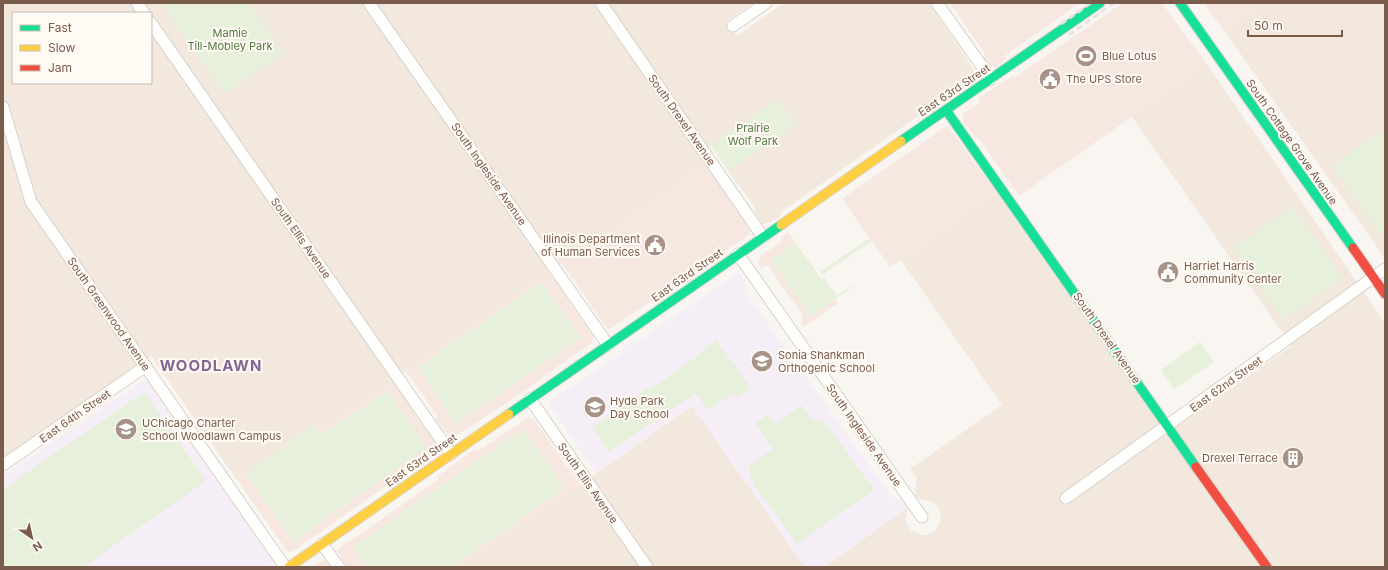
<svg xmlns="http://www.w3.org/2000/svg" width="1388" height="570" font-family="Inter,sans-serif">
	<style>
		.residential { fill: #f2e8de; fill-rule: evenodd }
		.commercial { fill: #f6e8e1 }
		.education { fill: #f6eef6 }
		.green { fill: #e7f0db }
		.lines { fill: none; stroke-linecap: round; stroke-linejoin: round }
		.street-casing { stroke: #d7d1cb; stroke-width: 13 }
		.fast-casing { stroke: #d9d2cb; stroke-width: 11 }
		.slow-casing { stroke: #d9d2cb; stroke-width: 11 }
		.jam-casing { stroke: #d9d2cb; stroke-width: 11 }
		.street { stroke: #fefefd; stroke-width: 11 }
		.fast { stroke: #16e098; stroke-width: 9 }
		.slow { stroke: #ffcf43; stroke-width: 9 }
		.jam { stroke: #f24e42; stroke-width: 9 }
		.rail { stroke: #e6e3e7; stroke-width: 3; stroke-dasharray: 6 4; stroke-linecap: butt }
		.labels { text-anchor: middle; stroke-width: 4; stroke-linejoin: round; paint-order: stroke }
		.park-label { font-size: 11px; fill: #537a41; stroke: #fffaf3 }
		.poi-label { font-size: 11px; fill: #7a5c4d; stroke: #fffaf3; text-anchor: start }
		.street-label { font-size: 11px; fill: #7a5c4d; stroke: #fffaf3 }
		.district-label { font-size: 15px; font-weight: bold; letter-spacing: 1px; fill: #846695; stroke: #fffaf3 }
	</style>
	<rect width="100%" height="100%" fill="#f9f5f0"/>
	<g class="residential">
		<path d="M3,3H753L727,21L737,36L784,3H929L974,70L975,74L971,79L781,212L780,216L775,220L763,224L755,213L754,206L728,171L796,124L778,99L699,154L705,163L322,429L317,423L237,480L151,356L3,458ZM13,13H151V83H13Z"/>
		<path d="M1267,3H1385V258L1225,32Z"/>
		<path d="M1207,64L1385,323V567H824L907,508L906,522L910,530L921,535H928L935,531L941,521L940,510L931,501L920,499L916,497L915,492L917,478L910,469L1002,405L901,260L997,193L1166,434L1292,346L1132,117Z"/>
		<path d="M692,406L805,567H459L587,480Z"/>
	</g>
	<g class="commercial">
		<path d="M950,3H1080L1006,55L1004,61L996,67L988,65L984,59L985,54Z"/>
		<path d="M1122,3H1162L1207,64L1019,196L979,139L976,138L963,121V114L979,103V98L1011,77H1016Z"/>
		<path d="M1204,3H1267L1225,32Z"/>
		<path d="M945,127L949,128L997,193L890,267L842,199Z"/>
		<path d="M705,163L749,227L750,234L610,329L606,327L561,262Z"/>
		<path d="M788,232L838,303L804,327L801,323L803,315L767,265L761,269L758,262L761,255L781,242V238Z"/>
		<path d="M548,271L593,336L594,341L510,401L451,439L436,420L437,415L406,371Z"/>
		<path d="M392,380L423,426H427L442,450L441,452L431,459L426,458L292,552L287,551L237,480L317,423L322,429Z"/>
		<path d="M528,418L534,420L580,485L459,567H347L337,550L438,480L439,475L471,452L475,450H480Z"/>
		<path d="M326,560L332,567H313L320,562Z"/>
	</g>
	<g class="education">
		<path d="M739,272L745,280L744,290L892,497L905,503L907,508L824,567H805L692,406L596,473L549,405V402L623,352V348L630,342L635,343Z"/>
		<path d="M143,380L148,382L272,560V563L269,567H3V476Z"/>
	</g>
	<g class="green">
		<path d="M161,3H248L283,53L224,94Z"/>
		<path d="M778,99L796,124L728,171L711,145Z"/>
		<path d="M1384,129L1385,131V241L1332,166Z"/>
		<path d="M1293,207L1343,278L1283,320L1233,248Z"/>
		<path d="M870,238L872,241L822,275L820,272Z"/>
		<path d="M796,243L821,280L824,278L837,296L851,286L852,287L811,316L771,260Z"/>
		<path d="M541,282L581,337L456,424L418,367Z"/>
		<path d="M716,340L751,388L738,397L734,393L708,410L696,393L609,452L592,428L640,395V393L648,387L650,389L705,351L704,348Z"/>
		<path d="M1200,342L1214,362L1174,389L1161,370Z"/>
		<path d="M387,391L427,448L293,541L246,474L314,425L322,435Z"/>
		<path d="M144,392L206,481L83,567H3V489Z"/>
		<path d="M802,405L811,419L825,422L874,490L797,544L754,485L748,467L773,449L755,423L769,414L776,424Z"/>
		<path d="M523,429L565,488L452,567H367L353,547Z"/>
	</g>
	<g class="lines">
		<g class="street-casing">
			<g id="street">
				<path d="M137,3L144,13"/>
				<path d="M369,3L608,345"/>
				<path d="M601,3L763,237"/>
				<path d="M937,3L991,79"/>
				<path d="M151,23L451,454"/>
				<path d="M733,26L766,3"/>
				<path d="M3,107L31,202L285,567"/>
				<path d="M738,254L922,517"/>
				<path d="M530,399L647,567"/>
				<path d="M3,465L146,366"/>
				<path d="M1066,498L1385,269"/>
				<path d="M322,544L339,567"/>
			</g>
		</g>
		<g class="fast-casing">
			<g id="fast">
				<path d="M1180,3L1353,248"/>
				<path d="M946,110L1196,467"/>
				<path d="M901,141L1100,3"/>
				<path d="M509,414L781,225"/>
			</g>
		</g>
		<g class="slow-casing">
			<g id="slow">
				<path d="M781,225L901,141"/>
				<path d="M289,567L509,414"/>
			</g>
		</g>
		<g class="jam-casing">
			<g id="jam">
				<path d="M1353,248L1385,294"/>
				<path d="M1196,467L1267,567"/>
			</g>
		</g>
		<use href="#street" class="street"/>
		<use href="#fast" class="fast"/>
		<use href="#slow" class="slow"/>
		<use href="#jam" class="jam"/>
		<g class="rail">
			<path d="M1061,24L1091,3"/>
			<path d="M1069,35L1114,3"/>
		</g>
	</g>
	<defs>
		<g id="stadium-disc" transform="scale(1.15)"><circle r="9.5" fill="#a69286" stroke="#fffaf3"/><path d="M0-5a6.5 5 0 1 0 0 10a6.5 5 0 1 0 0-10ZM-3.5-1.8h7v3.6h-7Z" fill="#fff"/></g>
		<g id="civic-disc" transform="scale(1.15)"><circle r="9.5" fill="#a69286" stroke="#fffaf3"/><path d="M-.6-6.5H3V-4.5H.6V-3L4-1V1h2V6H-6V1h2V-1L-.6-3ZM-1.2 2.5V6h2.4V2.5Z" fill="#fff"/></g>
		<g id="school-disc" transform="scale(1.15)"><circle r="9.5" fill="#a69286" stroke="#fffaf3"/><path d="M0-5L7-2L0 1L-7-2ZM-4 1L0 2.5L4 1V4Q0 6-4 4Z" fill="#fff"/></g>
		<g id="building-disc" transform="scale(1.15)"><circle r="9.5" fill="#a69286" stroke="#fffaf3"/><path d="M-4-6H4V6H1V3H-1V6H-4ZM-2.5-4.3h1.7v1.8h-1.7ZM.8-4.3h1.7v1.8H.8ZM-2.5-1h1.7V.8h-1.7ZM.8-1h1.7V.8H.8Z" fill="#fff"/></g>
	</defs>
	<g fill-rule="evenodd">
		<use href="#stadium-disc" x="1086" y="56"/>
		<use href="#civic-disc" x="1050" y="79"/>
		<use href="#civic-disc" x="655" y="245"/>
		<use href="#civic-disc" x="1168" y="272"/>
		<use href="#school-disc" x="762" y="361"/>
		<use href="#school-disc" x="595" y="407"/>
		<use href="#school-disc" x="126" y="429"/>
		<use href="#building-disc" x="1293" y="458"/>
	</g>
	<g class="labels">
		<g class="park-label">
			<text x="230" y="37">Mamie<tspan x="230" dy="13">Till-Mobley Park</tspan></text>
			<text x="753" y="132">Prairie<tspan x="753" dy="13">Wolf Park</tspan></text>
		</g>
		<g class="poi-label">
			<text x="1102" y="60">Blue Lotus</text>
			<text x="1066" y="83">The UPS Store</text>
			<text x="640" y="243" text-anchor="end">Illinois Department<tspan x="640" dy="13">of Human Services</tspan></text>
			<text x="1184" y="270">Harriet Harris<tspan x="1184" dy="13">Community Center</tspan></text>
			<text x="778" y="359">Sonia Shankman<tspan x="778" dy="13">Orthogenic School</tspan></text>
			<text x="610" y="405">Hyde Park<tspan x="610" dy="13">Day School</tspan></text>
			<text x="142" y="427">UChicago Charter<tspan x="142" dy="13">School Woodlawn Campus</tspan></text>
			<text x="1278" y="462" text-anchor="end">Drexel Terrace</text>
		</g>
		<g class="street-label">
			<text transform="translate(954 90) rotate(-34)" y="4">East 63rd Street</text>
			<text transform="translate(682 120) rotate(55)" y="4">South Drexel Avenue</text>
			<text transform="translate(1292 142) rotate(55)" y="4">South Cottage Grove Avenue</text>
			<text transform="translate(489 174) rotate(55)" y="4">South Ingleside Avenue</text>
			<text transform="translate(301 238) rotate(55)" y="4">South Ellis Avenue</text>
			<text transform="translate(687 275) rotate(-35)" y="4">East 63rd Street</text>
			<text transform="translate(109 314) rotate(55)" y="4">South Greenwood Avenue</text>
			<text transform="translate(1107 338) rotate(55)" y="4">South Drexel Avenue</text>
			<text transform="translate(1226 384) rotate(-36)" y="4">East 62nd Street</text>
			<text transform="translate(75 416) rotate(-35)" y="4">East 64th Street</text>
			<text transform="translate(864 435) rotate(55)" y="4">South Ingleside Avenue</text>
			<text transform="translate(421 460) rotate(-35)" y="4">East 63rd Street</text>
			<text transform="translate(588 483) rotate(55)" y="4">South Ellis Avenue</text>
		</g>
		<g class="district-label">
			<text x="211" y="371">WOODLAWN</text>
		</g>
	</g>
	<rect width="1388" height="570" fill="none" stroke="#7a5c4d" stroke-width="8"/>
	<rect x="12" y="12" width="140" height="72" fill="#fffaf3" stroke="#cabbb1"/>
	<rect x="20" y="25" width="20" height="6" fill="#16e098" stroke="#cabbb1"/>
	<text x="48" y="32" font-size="12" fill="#7a5c4d">Fast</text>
	<rect x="20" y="45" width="20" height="6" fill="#ffcf43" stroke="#cabbb1"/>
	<text x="48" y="52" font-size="12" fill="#7a5c4d">Slow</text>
	<rect x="20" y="65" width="20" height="6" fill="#f24e42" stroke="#cabbb1"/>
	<text x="48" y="72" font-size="12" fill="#7a5c4d">Jam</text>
	<g transform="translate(32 538) rotate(146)" stroke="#fffaf3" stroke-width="3" paint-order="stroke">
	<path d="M0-3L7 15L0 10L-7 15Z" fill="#7a5c4d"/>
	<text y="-6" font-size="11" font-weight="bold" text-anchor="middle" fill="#7a5c4d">N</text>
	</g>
	<path d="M1248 30v6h94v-6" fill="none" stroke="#7a5c4d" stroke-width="2"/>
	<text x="1254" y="30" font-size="12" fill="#7a5c4d" stroke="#fffaf3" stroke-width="3" paint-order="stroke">50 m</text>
</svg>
